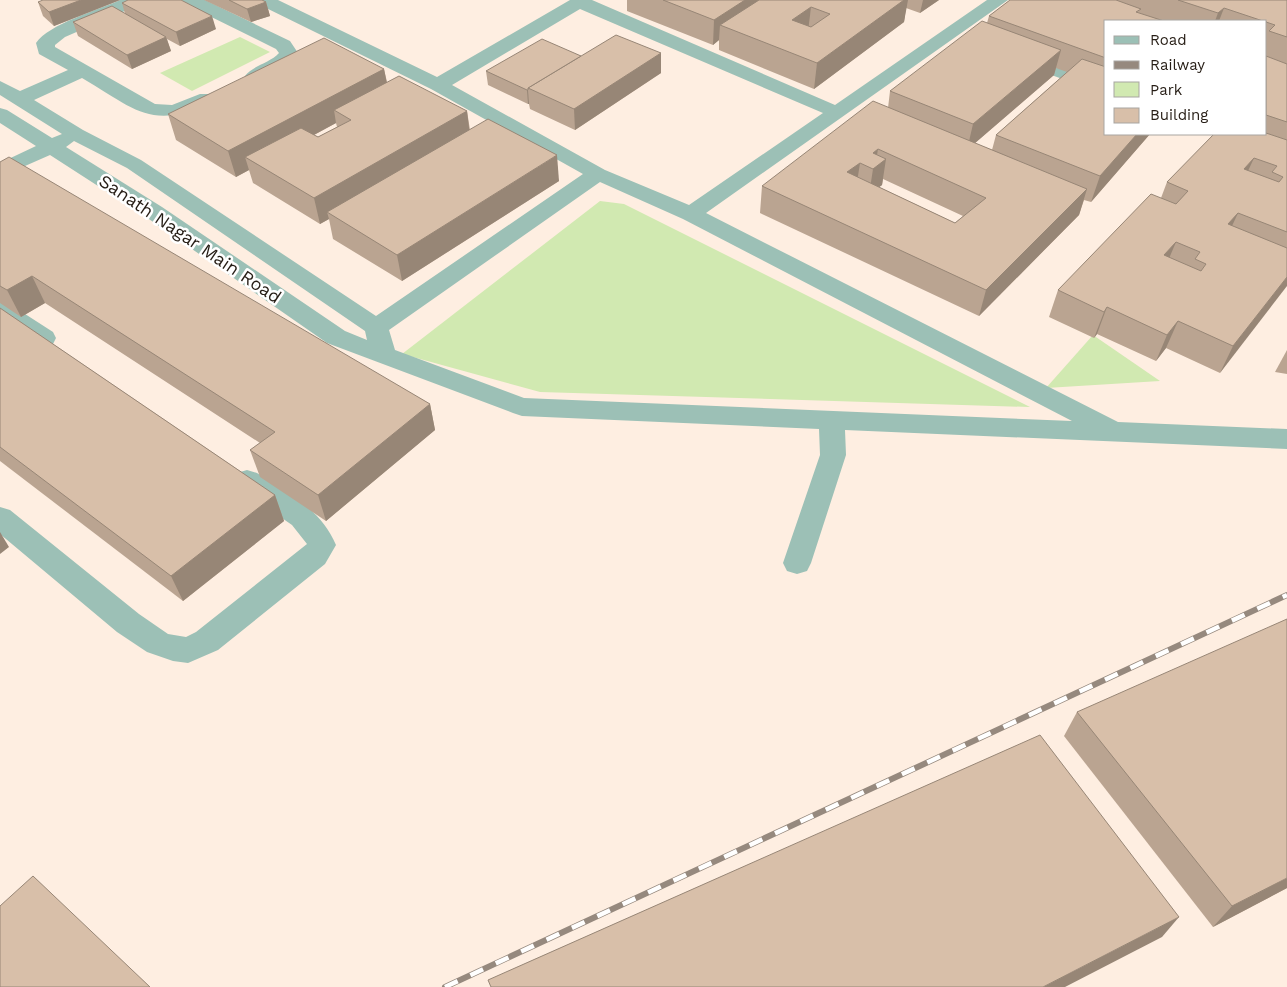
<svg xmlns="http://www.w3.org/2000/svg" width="1287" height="987" font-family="'Work Sans',sans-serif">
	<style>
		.green { fill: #d1e9b1 }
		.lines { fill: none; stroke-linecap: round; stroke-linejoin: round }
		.minor { fill: #9cc0b6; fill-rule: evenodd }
		.rail-casing { stroke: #96897e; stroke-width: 6 }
		.rail { stroke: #fff; stroke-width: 4.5; stroke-dasharray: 14; stroke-linecap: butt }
		.wall { fill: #baa491; fill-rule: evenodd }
		.shaded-wall { fill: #978676 }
		.building { fill: #d8bfa9; stroke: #978676; fill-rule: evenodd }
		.labels { text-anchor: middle; stroke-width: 5; stroke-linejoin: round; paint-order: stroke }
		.street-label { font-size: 18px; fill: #261d15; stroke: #fff }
	</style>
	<rect width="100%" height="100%" fill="#feeee1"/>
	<g class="green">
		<path d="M240,37L270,52L192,91L160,73Z"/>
		<path d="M600,201L624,204L1030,407L540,392L402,354Z"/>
		<path d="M1093,335L1160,381L1046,388Z"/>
	</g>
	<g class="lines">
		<g class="minor">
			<path d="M120,0H144L141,4L65,37L55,45V47L155,104L172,105L200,94H214L217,98L214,102C150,131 137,110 82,78L34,100L83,130L141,160L376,316L583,174L431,89L258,4L255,0H278L437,77L570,0H592L835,105L987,0H1008L706,213L1118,422L1287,429V449L845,430L846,455L811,563L807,571L797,574L787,571L783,563L820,455L819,429L522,416L513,413L327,343L146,217L50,155L0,177V163L36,146L0,123V108L7,110L52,138L62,134L0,95V81L20,91L68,70L39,54L36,43C49,24 98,10 120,0ZM580,9L823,113L689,205L605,170L452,85ZM74,141L127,168L365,331L367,340L345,331L162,207L66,147ZM600,182L683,219L1072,421L524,398L395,350L389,330Z"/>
			<path d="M182,0H205L290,41L298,53C288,68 267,85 248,80L245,76C252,66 270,63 279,53L276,49L185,4Z"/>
			<path d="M1020,51L1106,82V95L1013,61L1011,57L1013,53Z"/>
			<path d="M0,300L8,303L53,332L56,338L53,344C33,349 15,330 0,319Z"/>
			<path d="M247,470L257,473C288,493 321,509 336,545L325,564L218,650L188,663L173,661L147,652L117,632L0,534V507L10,510L139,614L168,634L186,637L196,632L307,544L292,525L237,487L233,480L237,473Z"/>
		</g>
		<g class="rail-casing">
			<path id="rail" d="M445,987L1287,595"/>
		</g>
		<use href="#rail" class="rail"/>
	</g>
	<g class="wall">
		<path d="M120,0L54,26L43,16L38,2Z"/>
		<path d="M204,0H262L266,2L270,16L251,22Z"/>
		<path d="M627,0H939L920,13L906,8L904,22L814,89L719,50V40L713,45L627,11Z"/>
		<path d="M1010,0H1287V277L1220,373L1166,348L1156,361L1097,334L1094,338L1049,317L1058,290L1161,198L1167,182L1266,134V21H1106V134H1150L1091,202L1084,200L1079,215L979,316L760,213L762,186L888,108L890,91L987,23L989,16ZM1056,68L1067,72L996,135L992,150L975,143L1054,75ZM883,179L963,216L955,223L879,187L882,185Z"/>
		<path d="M122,3L216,29L180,46L167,39L171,51L132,69L78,36L73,22L125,14Z"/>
		<path d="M661,53V73L575,130L530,109L529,104H528L488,85L486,71L581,56Z"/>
		<path d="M384,69L387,82L467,111L470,130L559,181L402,281L333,239L329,219L320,224L253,183L249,170L236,177L176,140L168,114ZM336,123L337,127L318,137L314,135Z"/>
		<path d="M0,162L430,404L435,430L326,521L260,477L250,450L260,443L45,303L21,317L0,303Z"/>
		<path d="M0,308L275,495L284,521L183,601L0,461Z"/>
		<path d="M1287,350V374L1275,372Z"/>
		<path d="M1077,712L1287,888L1213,927L1064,736Z"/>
	</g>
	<g class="shaded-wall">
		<path d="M81,0H120L54,26L49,12Z"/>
		<path d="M745,0H780L720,25L719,40L713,45L714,20Z"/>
		<path d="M904,0H908L904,22L814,89L817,63Z"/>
		<path d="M923,0H939L920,13Z"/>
		<path d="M266,2L270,16L251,22L247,9Z"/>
		<path d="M811,7L808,32L792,20Z"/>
		<path d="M1224,8L1219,21H1215L1218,13Z"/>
		<path d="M212,16L216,29L180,46L176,32Z"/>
		<path d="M166,37L171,51L132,69L127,55Z"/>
		<path d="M1061,50L1054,75L967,150L973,124Z"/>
		<path d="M661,53V73L575,130L574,109Z"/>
		<path d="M384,69L389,94L334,110L336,123L258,165L245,157L249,170L236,177L228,151Z"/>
		<path d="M527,90H528L529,104H528Z"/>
		<path d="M467,111L470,136L327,212L329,219L320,224L314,198Z"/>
		<path d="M1137,134H1150L1091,202L1100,176Z"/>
		<path d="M878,149L875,167L886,159L882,185L869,195L873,169V153Z"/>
		<path d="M557,155L559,181L402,281L397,255Z"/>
		<path d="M1254,158L1242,184L1244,169Z"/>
		<path d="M860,163L856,189L847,172Z"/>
		<path d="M1087,189L1079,215L979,316L986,290Z"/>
		<path d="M1238,213L1226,239L1228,224Z"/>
		<path d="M1176,242L1165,268L1164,255Z"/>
		<path d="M32,276L45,303L21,317L7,290Z"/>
		<path d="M1287,277V286L1220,373L1233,346Z"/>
		<path d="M1107,307L1097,334L1094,338L1104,312Z"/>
		<path d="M1178,321L1166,348L1156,361L1167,335Z"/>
		<path d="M430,404L435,430L326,521L318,495Z"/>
		<path d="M275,495L284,521L183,601L171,576Z"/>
		<path d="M0,532L9,547L0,554Z"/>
		<path d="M1287,878V888L1213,927L1232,906Z"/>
		<path d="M1179,917L1162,937L1065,987H1043Z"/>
	</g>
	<g class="building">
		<path d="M43,0H81L49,12L38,2Z"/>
		<path d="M128,0H181L212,16L176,32L122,3Z"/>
		<path d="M229,0H262L266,2L247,9Z"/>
		<path d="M663,0H745L714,20Z"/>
		<path d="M759,0H904L817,63L720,25ZM811,7L830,14L811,27L792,20Z"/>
		<path d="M1010,0H1116L1141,9L1136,12L1164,21H1106V58L989,16Z"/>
		<path d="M1178,0H1287V37L1269,31L1275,25L1266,22V21H1263L1224,8L1218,13Z"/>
		<path d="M112,6L166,37L127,55L73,22Z"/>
		<path d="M982,21L1061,50L973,124L890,91Z"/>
		<path d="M616,35L661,53L574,109L528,88Z"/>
		<path d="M324,38L384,69L228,151L168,114Z"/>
		<path d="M542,39L581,56L528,88V90H527L486,71Z"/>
		<path d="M1266,56L1287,64V122L1266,115Z"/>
		<path d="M1082,59L1106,67V134H1137L1100,176L996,135Z"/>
		<path d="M399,76L467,111L314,198L245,157L301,128L318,137L351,120L334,110Z"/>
		<path d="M873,101L1087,189L986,290L762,186ZM878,149L986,198L955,223L847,172L860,163L873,169L886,159L873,153Z"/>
		<path d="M488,119L557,155L397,255L327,212Z"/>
		<path d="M1266,133L1287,140V232L1238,213L1228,224L1287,248V277L1233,346L1178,321L1167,335L1107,307L1104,312L1058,290L1151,194L1176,204L1188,191L1167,182L1214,134H1266ZM1254,158L1277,166L1272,172L1283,177L1279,182L1244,169ZM1176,242L1200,252L1195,259L1206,264L1201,271L1164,255Z"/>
		<path d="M9,157L430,404L318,495L250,450L275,432L32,276L7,290L0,286V162Z"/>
		<path d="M0,308L275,495L171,576L0,447Z"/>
		<path d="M1287,619V878L1232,906L1077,712Z"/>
		<path d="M1040,735L1179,917L1043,987H491L488,980Z"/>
		<path d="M33,876L150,987H0V906Z"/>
	</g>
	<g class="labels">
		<g class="street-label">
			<text transform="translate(190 239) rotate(34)" y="6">Sanath Nagar Main Road</text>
		</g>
	</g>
	<rect x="1104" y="20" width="162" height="115" fill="#ffffff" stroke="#a8a5a1"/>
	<rect x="1114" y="36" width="25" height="8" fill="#9cc0b6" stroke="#a8a5a1"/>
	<text x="1150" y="45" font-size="15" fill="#261d15">Road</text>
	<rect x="1114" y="61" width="25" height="8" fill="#96897e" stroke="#a8a5a1"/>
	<text x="1150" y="70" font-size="15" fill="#261d15">Railway</text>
	<rect x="1114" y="82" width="25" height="15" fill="#d1e9b1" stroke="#a8a5a1"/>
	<text x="1150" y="95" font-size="15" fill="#261d15">Park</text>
	<rect x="1114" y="108" width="25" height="15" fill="#d8bfa9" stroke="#a8a5a1"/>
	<text x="1150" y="120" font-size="15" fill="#261d15">Building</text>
</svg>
